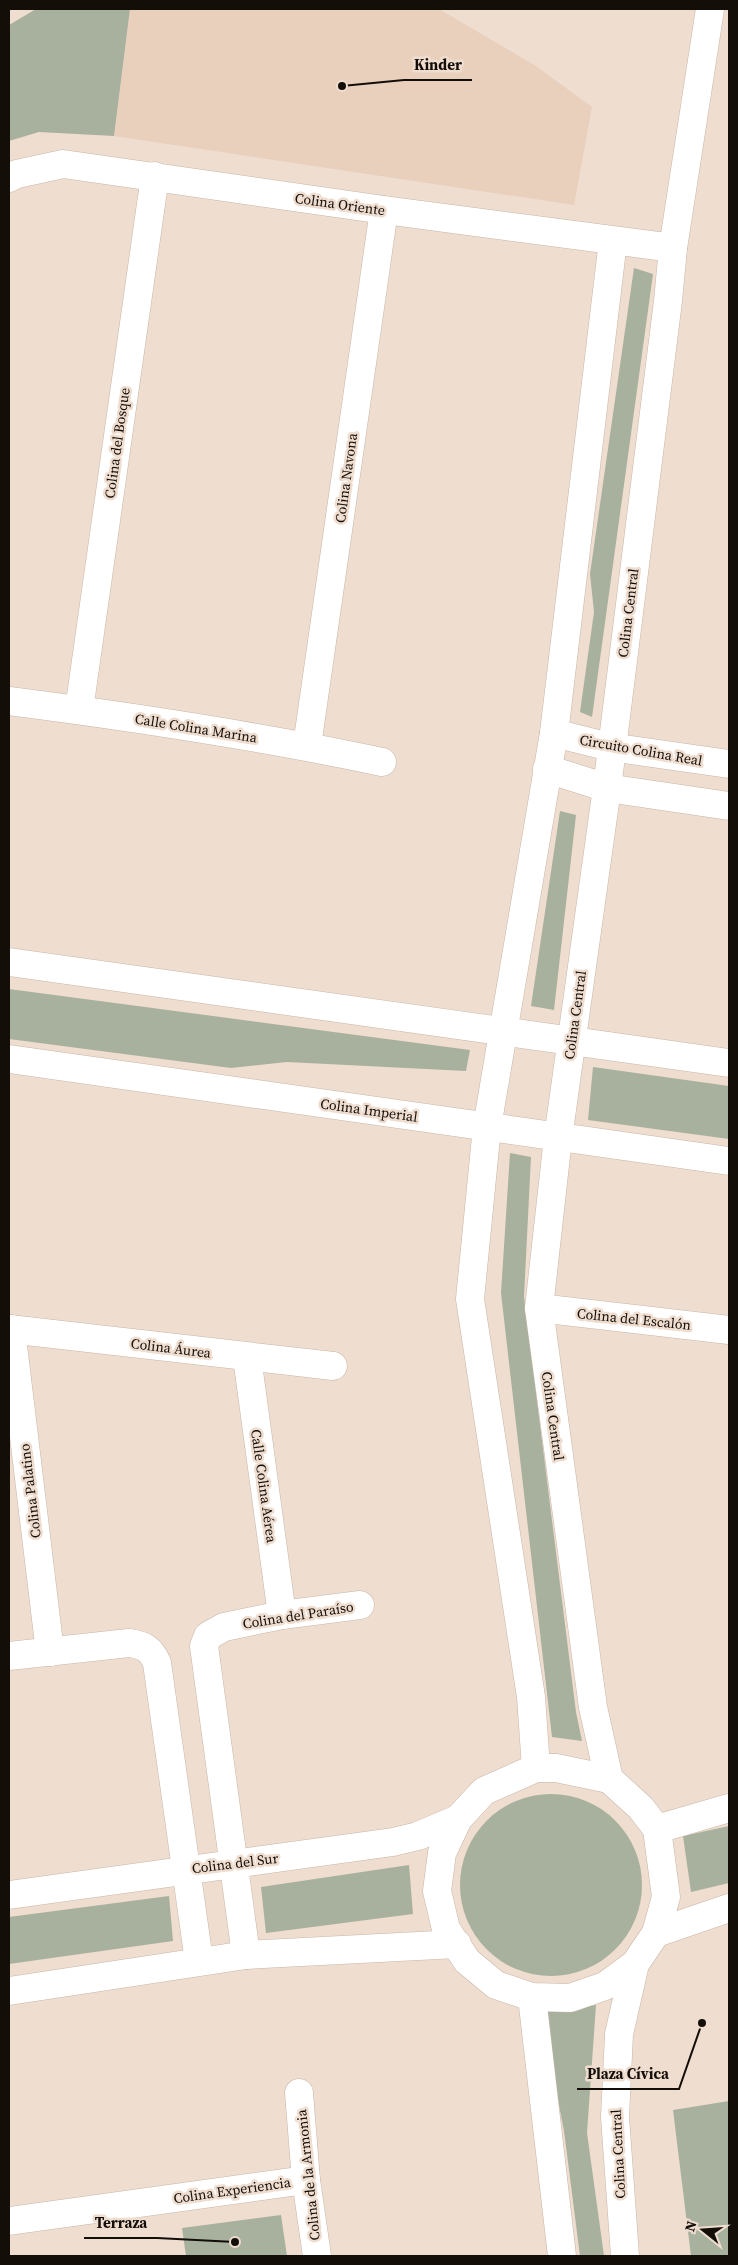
<svg xmlns="http://www.w3.org/2000/svg" width="738" height="2265" font-family="'Source Serif 4',serif">
	<style>
		.built { fill: #e9d0bd }
		.green { fill: #a8b19e }
		.lines { fill: none; stroke-linecap: round; stroke-linejoin: round }
		.minor-casing { stroke: #c8b6a8; stroke-width: 29 }
		.minor { stroke: #fff; stroke-width: 28 }
		.labels { text-anchor: middle; stroke-width: 5; stroke-linejoin: round; paint-order: stroke }
		.street-label { font-size: 14px; fill: #140e09; stroke: #efddcf }
		.leader { fill: none; stroke: #140e09; stroke-width: 2 }
		.callout-dot { fill: #140e09; stroke: #efddcf; stroke-width: 2 }
		.callout-label { font-size: 15px; text-anchor: middle; font-weight: bold; fill: #140e09; stroke: #efddcf; stroke-width: 5; stroke-linejoin: round; paint-order: stroke }
	</style>
	<rect width="100%" height="100%" fill="#efddcf"/>
	<path class="built" d="M130,9H439L536,66L592,107L574,205L114,136Z"/>
	<g class="green">
		<path d="M36,9H130L114,136L39,132L9,141V25Z"/>
		<path d="M634,268L653,274L592,717L580,712L594,612L590,574Z"/>
		<path d="M560,811L576,815L554,1010L531,1006Z"/>
		<path d="M9,989L470,1050L466,1071L287,1062L231,1068L9,1039Z"/>
		<path d="M593,1067L729,1086V1139L588,1120Z"/>
		<path d="M510,1153L531,1157L524,1297L576,1712L582,1741L552,1737L501,1293Z"/>
		<circle cx="551" cy="1885" r="91"/>
		<path d="M729,1826V1883L691,1892L683,1836Z"/>
		<path d="M409,1865L413,1914L266,1933L261,1887Z"/>
		<path d="M169,1896L173,1941L9,1964V1917Z"/>
		<path d="M596,2005L587,2133L604,2256H580L564,2131L541,2012Z"/>
		<path d="M729,2101V2256H691L673,2110Z"/>
		<path d="M281,2215L287,2256H186L182,2228Z"/>
	</g>
	<g class="lines">
		<g class="minor-casing">
			<g id="minor">
				<path d="M9,178L17,174L63,164L384,210L673,248"/>
				<path d="M9,701C134,717 259,736 382,762"/>
				<path d="M79,710L155,176"/>
				<path d="M554,733L610,747L729,764"/>
				<path d="M307,746L384,210"/>
				<path d="M547,769L607,788L729,806"/>
				<path d="M9,962L729,1063"/>
				<path d="M9,1059L729,1161"/>
				<path d="M539,1308L729,1330"/>
				<path d="M9,1329L333,1366"/>
				<path d="M11,1329L50,1652"/>
				<path d="M247,1357L282,1615"/>
				<path d="M9,1656L129,1643C144,1645 151,1649 157,1663L199,1961"/>
				<path d="M536,1768L531,1697L470,1299L487,1127L554,733L613,241"/>
				<path d="M609,1779L593,1707L539,1308L558,1138L607,788L668,301L673,248L710,9"/>
				<path d="M657,1829L729,1808"/>
				<path d="M9,1895L393,1842L418,1836L458,1819"/>
				<path d="M656,1933L729,1908"/>
				<path d="M246,1955L204,1646L208,1636L224,1627L282,1615L360,1605"/>
				<path d="M9,1991L246,1955L457,1944"/>
				<path d="M532,1997L562,2256"/>
				<path d="M299,2093L306,2180L317,2256"/>
				<path d="M9,2221L306,2180"/>
				<path d="M625,2256L615,2117L619,2034L635,1964L656,1933L666,1897L657,1829L641,1808L609,1779L556,1768H536L484,1791L458,1819L442,1853L437,1891L446,1929L467,1961L496,1985L532,1997L570,1998L605,1986L635,1964"/>
			</g>
		</g>
		<use href="#minor" class="minor"/>
	</g>
	<g class="labels">
		<g class="street-label">
			<text transform="translate(340 204) rotate(8)" y="5">Colina Oriente</text>
			<text transform="translate(117 443) rotate(-82)" y="5">Colina del Bosque</text>
			<text transform="translate(346 478) rotate(-82)" y="5">Colina Navona</text>
			<text transform="translate(628 613) rotate(-83)" y="5">Colina Central</text>
			<text transform="translate(196 728) rotate(9)" y="5">Calle Colina Marina</text>
			<text transform="translate(641 750) rotate(10)" y="5">Circuito Colina Real</text>
			<text transform="translate(575 1015) rotate(-82)" y="5">Colina Central</text>
			<text transform="translate(369 1110) rotate(8)" y="5">Colina Imperial</text>
			<text transform="translate(634 1319) rotate(6)" y="5">Colina del Escalón</text>
			<text transform="translate(171 1348) rotate(7)" y="5">Colina Áurea</text>
			<text transform="translate(553 1416) rotate(82)" y="5">Colina Central</text>
			<text transform="translate(264 1486) rotate(82)" y="5">Calle Colina Aérea</text>
			<text transform="translate(30 1491) rotate(-97)" y="5">Colina Palatino</text>
			<text transform="translate(298 1615) rotate(-9)" y="5">Colina del Paraíso</text>
			<text transform="translate(235 1863) rotate(-7)" y="5">Colina del Sur</text>
			<text transform="translate(618 2154) rotate(-93)" y="5">Colina Central</text>
			<text transform="translate(308 2175) rotate(-96)" y="5">Colina de la Armonia</text>
			<text transform="translate(232 2190) rotate(-8)" y="5">Colina Experiencia</text>
		</g>
	</g>
	<path class="leader" d="M342 86L404 80H472M702 2023L679 2089H577M235 2242L157 2238H84"/>
	<g class="callout-dot">
		<circle cx="342" cy="86" r="5"/>
		<circle cx="702" cy="2023" r="5"/>
		<circle cx="235" cy="2242" r="5"/>
	</g>
	<g class="callout-label">
		<text x="438" y="70">Kinder</text>
		<text x="628" y="2079">Plaza Cívica</text>
		<text x="121" y="2228">Terraza</text>
	</g>
	<rect width="738" height="2265" fill="none" stroke="#140e09" stroke-width="20"/>
	<g transform="translate(703 2230) rotate(287)" stroke="#efddcf" stroke-width="4" paint-order="stroke">
	<path d="M0-4L9 19L0 12L-9 19Z" fill="#140e09"/>
	<text y="-8" font-size="14" font-weight="bold" text-anchor="middle" fill="#140e09">N</text>
	</g>
</svg>
